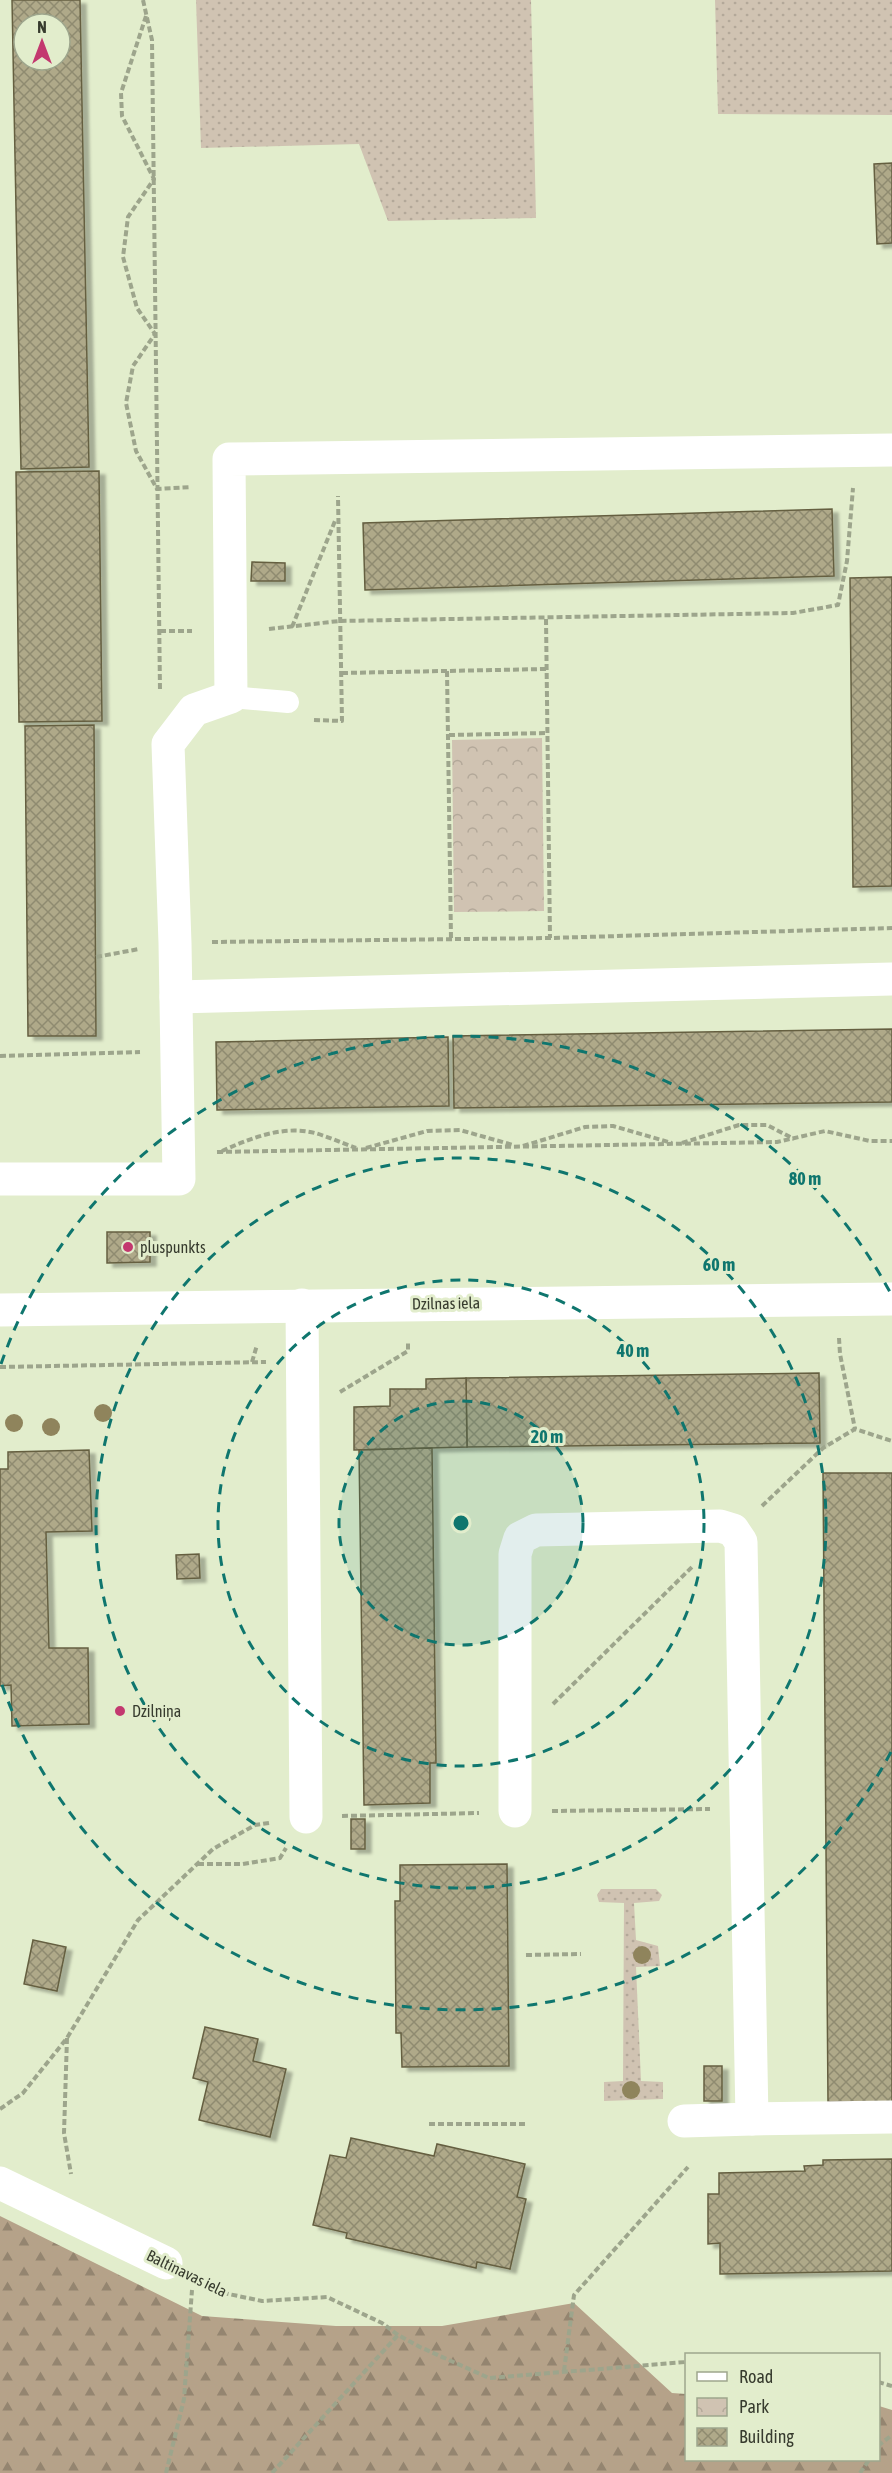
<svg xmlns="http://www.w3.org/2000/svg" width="892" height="2473" font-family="'Asap Condensed',sans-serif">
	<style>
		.grass { fill: url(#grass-dots) }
		.forest { fill: url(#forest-firs) }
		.park { fill: url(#park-crowns) }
		.building { fill: url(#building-cross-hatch); stroke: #655f41; stroke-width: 1.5; fill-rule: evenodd; filter: url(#shadow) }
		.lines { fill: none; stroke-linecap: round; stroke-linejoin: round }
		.path { stroke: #9da58c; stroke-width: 4; stroke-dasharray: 6 3; stroke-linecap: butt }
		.lane { stroke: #fff; stroke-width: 22 }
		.street { stroke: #fff; stroke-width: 33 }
		.tree { fill: #8f845c }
		.ring { fill: none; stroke: #0f766e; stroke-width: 3; stroke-dasharray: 10 8 }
		.poi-dot { fill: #c3386f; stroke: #e2edcc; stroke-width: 2 }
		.labels { text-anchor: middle; stroke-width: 6; stroke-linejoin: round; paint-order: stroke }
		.poi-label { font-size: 16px; fill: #373b2e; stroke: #e2edcc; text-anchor: start }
		.street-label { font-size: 16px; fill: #373b2e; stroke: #e2edcc }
		.centre { fill: #0f766e; stroke: #e2edcc; stroke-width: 3 }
		.ring-label { font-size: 18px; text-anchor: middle; font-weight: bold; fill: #0f766e; stroke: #e2edcc; stroke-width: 6; stroke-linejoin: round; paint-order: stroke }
	</style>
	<defs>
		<pattern id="grass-dots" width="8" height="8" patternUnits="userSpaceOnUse" patternTransform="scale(1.5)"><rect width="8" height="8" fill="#d0c3b2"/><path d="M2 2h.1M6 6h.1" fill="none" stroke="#b3a899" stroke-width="1.8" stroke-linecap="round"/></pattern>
		<pattern id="forest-firs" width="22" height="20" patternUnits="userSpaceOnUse" patternTransform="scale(1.5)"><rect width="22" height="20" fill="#b5a289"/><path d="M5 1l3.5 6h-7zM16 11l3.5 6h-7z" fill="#948570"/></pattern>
		<pattern id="park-crowns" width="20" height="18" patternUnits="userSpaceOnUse" patternTransform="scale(1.5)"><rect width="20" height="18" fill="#d0c3b2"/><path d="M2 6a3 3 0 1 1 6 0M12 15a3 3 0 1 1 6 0" fill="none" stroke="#b3a899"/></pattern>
		<pattern id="building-cross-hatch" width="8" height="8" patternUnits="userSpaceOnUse" patternTransform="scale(1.5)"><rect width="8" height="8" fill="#afa989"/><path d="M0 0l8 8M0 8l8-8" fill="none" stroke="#8f8b70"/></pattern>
		<filter id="shadow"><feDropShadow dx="6" dy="4" stdDeviation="1.5" flood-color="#0004"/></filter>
	</defs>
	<rect width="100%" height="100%" fill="#e2edcc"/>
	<g class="grass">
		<path d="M196,0H531L536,218L388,221L359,144L201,148Z"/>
		<path d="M715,0H892V115L718,114Z"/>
		<path d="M601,1889H656L662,1895L659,1901L634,1903L636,1940L658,1946L660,1966L636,1967L641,2081L663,2082V2099L604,2101V2082L623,2081L624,1903L599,1902L597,1895Z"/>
	</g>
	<path class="forest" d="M0,2216L202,2316L336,2326H442L574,2303L672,2393L686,2394V2460H878L879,2406L892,2410V2473H0Z"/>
	<path class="park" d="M542,738L544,911L454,912L452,740Z"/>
	<g class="building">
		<path d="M12,0H80L89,467L21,469ZM24,24H60V60H24Z"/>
		<path d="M892,163V243L877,244L874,164Z"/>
		<path d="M99,471L102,721L19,722L16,472Z"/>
		<path d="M832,509L834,576L365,590L363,523Z"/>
		<path d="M252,562L285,563V581H251Z"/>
		<path d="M892,577V886L853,887L850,578Z"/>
		<path d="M94,725L96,1036H28L25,726Z"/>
		<path d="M892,1029V1102L454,1108L453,1036Z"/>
		<path d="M448,1037L449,1106L217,1110L216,1042Z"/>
		<path d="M107,1232H150V1262L107,1263Z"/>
		<path d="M819,1373L820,1443L467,1447L466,1378Z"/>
		<path d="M466,1378L467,1447L354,1450V1407L390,1406V1389H426V1379Z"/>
		<path d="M432,1448L436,1763H430V1803L364,1805L359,1450Z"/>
		<path d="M89,1450L92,1531L46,1532L49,1648H88L89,1724L12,1726L11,1685L0,1686V1469H8V1452Z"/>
		<path d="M823,1473H892V2102H828Z"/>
		<path d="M199,1554L200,1578L177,1579L176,1555Z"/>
		<rect x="351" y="1819" width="14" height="30"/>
		<path d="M507,1864L509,2066L402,2067L401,2033H396L395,1901H400V1865Z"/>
		<path d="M33,1940L66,1947L57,1991L24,1984Z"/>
		<path d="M205,2027L258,2039L253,2061L286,2069L270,2137L199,2120L208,2082L193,2078Z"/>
		<rect x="704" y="2066" width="18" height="35"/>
		<path d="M351,2138L434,2156L437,2144L525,2164L517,2197L526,2199L510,2269L477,2262L476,2268L346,2238L347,2233L313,2225L330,2155L346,2158Z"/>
		<path d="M892,2159V2271L720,2274V2243L708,2244V2194H719V2173L805,2171L804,2166L823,2165V2160Z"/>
	</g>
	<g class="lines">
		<g class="path">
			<path d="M143,0L152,40L160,690"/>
			<path d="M146,16L121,93L122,116L154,179L128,217L123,257L137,308L155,334L133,366L126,403L136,451L157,489L191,487"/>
			<path d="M546,619L550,938"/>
			<path d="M292,627L335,521"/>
			<path d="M269,629L339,621L793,613L838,605L847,561L853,488"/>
			<path d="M160,631H192"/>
			<path d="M447,671L451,938"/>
			<path d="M342,673L546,669"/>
			<path d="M314,720L342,721L338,496"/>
			<path d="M449,735L546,733"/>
			<path d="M212,942L550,938L892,928"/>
			<path d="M96,957L139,949"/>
			<path d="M0,1056L140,1052"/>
			<path d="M682,1143L739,1125H767L794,1139"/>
			<path d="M523,1146L585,1127L613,1126L672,1143"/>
			<path d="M366,1148L427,1131L460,1130L513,1145"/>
			<path d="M222,1151C251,1138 283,1125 315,1133C329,1137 342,1143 356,1148"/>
			<path d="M217,1152L777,1142L825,1131L870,1141H892"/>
			<path d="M839,1338L840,1354L855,1429"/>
			<path d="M252,1362L257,1345"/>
			<path d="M0,1367L266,1362"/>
			<path d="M340,1392L408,1351V1343"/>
			<path d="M762,1506L823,1448L855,1429L892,1441"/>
			<path d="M553,1704L693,1566"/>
			<path d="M552,1811L710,1809"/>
			<path d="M342,1816L479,1813"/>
			<path d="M198,1864H243L280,1858L286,1848"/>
			<path d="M526,1955L581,1954"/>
			<path d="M67,2038L64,2133L71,2174"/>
			<path d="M0,2109L23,2093L67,2038L138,1920L213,1849L255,1825L269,1823"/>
			<path d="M429,2124H528"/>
			<path d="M199,2280L219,2292L262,2301L327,2297L382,2323L398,2335L420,2347L489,2378L686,2362"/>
			<path d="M564,2371L574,2295L688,2167"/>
			<path d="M878,2382L892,2386"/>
			<path d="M878,2446L892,2435"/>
			<path d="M166,2473L184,2399L192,2290"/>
			<path d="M272,2473L398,2335"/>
			<path d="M860,2473L869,2460"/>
		</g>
		<path class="lane" d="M231,697L288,702"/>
		<g class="street">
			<path d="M176,997L892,979"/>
			<path d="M0,1179H179L175,943L168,744L194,710L231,697L229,459L892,450"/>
			<path d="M302,1305L306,1817"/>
			<path d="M0,1310L892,1299"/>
			<path d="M515,1811V1554L520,1538L536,1530L720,1526L733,1530L741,1542L752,2119L892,2117"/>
			<path d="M684,2121L752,2119"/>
			<path d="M0,2183L166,2263"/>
		</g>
	</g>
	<g class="tree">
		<circle cx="103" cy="1413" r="9"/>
		<circle cx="14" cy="1423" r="9"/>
		<circle cx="51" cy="1427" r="9"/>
		<circle cx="642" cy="1955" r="9"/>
		<circle cx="631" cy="2090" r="9"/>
	</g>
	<circle cx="461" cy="1523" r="122" fill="#0f766e" fill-opacity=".12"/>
	<g class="ring">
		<circle cx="461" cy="1523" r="122"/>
		<circle cx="461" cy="1523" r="243"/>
		<circle cx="461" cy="1523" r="365"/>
		<path d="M891 1752A487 487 0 0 1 1 1682M1 1364A487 487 0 0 1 891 1294"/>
	</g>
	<g class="poi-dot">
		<circle cx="128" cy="1247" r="6"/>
		<circle cx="120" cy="1711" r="6"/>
	</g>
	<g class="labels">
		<g class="poi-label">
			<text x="140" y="1253">pluspunkts</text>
			<text x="132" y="1717">Dzilniņa</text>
		</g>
		<g class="street-label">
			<text transform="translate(446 1303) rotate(-1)" y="6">Dzilnas iela</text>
			<text transform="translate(187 2273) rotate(26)" y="6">Baltinavas iela</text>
		</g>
	</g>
	<circle cx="461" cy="1523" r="9" class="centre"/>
	<g class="ring-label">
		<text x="805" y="1185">80 m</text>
		<text x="719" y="1271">60 m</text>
		<text x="633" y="1357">40 m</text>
		<text x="547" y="1443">20 m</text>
	</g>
	<rect x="685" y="2353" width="195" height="108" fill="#e2edcc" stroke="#9ea68d" stroke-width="1.5"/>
	<rect x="697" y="2372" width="30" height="9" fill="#ffffff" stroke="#9ea68d" stroke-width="1.5"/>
	<text x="739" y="2383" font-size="18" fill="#373b2e">Road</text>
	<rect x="697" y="2398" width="30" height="18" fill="url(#park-crowns)" stroke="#9ea68d" stroke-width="1.5"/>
	<text x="739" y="2413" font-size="18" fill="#373b2e">Park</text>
	<rect x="697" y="2428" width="30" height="18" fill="url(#building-cross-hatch)" stroke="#9ea68d" stroke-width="1.5"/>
	<text x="739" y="2443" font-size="18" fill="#373b2e">Building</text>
	<g transform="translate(42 42)"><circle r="28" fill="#e2edcc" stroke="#9ea68d" stroke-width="1.5"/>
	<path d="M0-4.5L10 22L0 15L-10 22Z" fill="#c3386f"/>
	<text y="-9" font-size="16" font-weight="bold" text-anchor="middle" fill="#373b2e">N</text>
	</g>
</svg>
